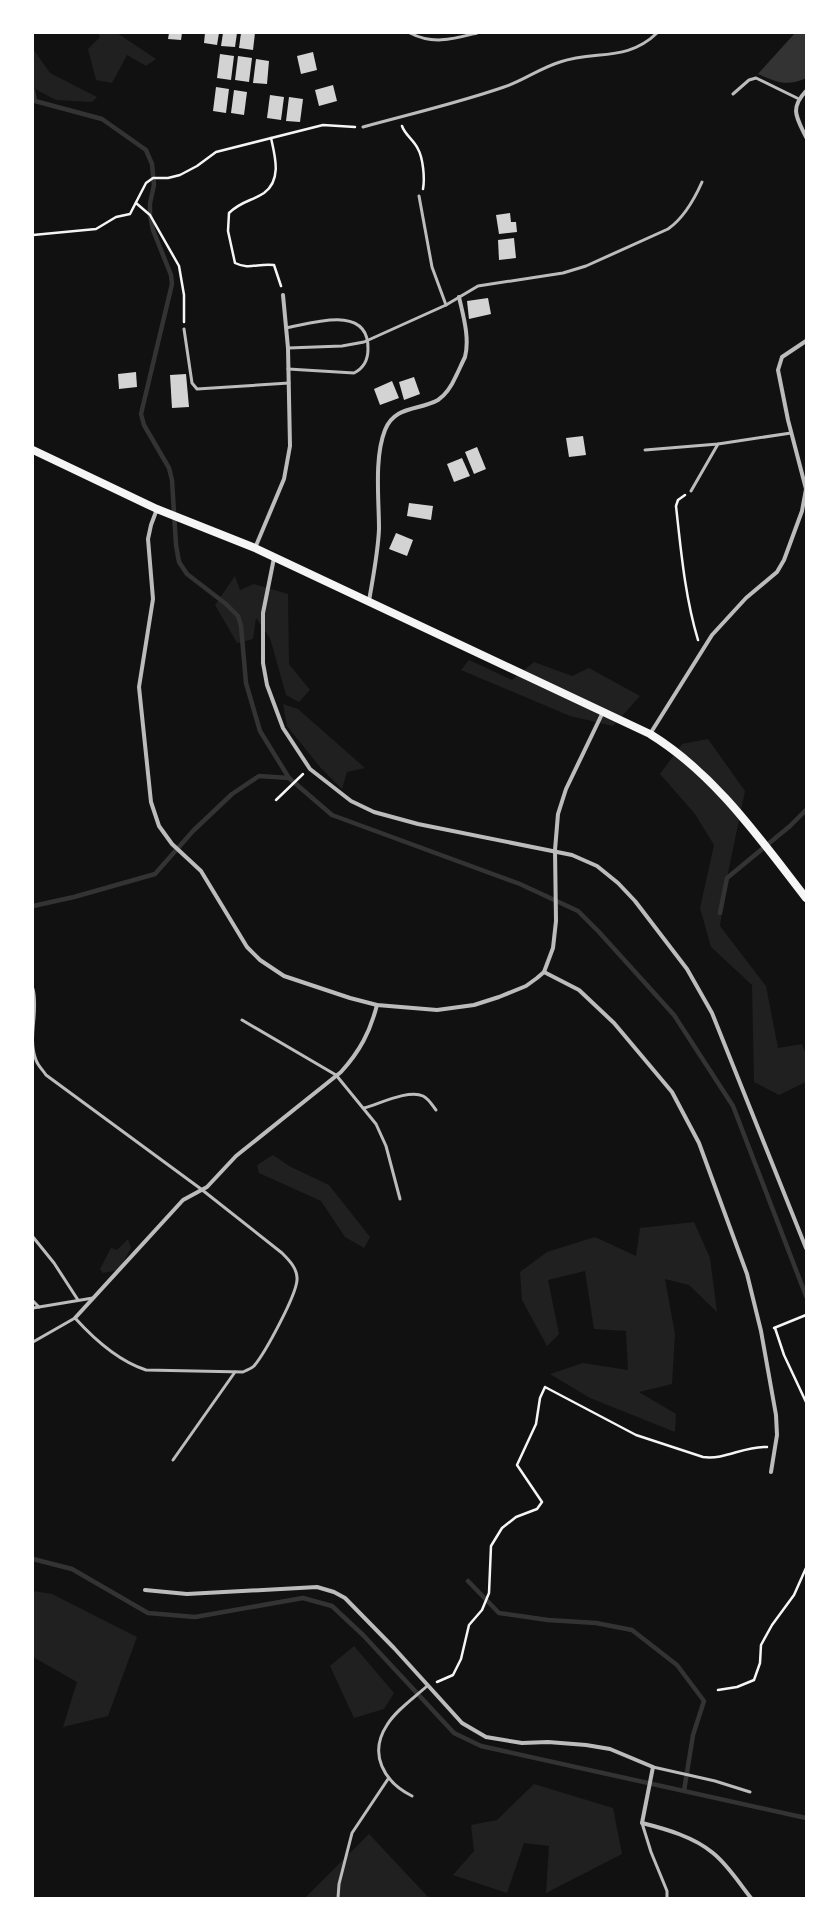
<svg xmlns="http://www.w3.org/2000/svg" width="839" height="1931" font-family="'Crimson Pro',serif">
	<style>
		.green { fill: #202020 }
		.water { fill: #333 }
		.lines { fill: none; stroke-linecap: round; stroke-linejoin: round }
		.stream { stroke: #333; stroke-width: 4.5 }
		.building { fill: #d3d3d3 }
		.path { stroke: #f5f5f5; stroke-width: 2.5 }
		.service { stroke: #bcbcbc; stroke-width: 3 }
		.minor { stroke: #bcbcbc; stroke-width: 4 }
		.secondary { stroke: #f5f5f5; stroke-width: 8 }
	</style>
	<rect width="100%" height="100%" fill="#111"/>
	<g class="green">
		<path d="M98,33H117L156,59L146,66L127,55L112,83L96,80L88,49L100,37Z"/>
		<path d="M33,49L50,73L97,97L92,102L56,100L33,88Z"/>
		<path d="M235,576L240,590L254,584L288,594L289,664L310,690L299,702L286,695L270,638L256,618L253,639L237,643L215,605Z"/>
		<path d="M469,660L512,680L534,662L572,676L589,668L640,696L613,726L570,716L461,670Z"/>
		<path d="M283,704L298,709L365,768L347,772L342,789L320,767L287,726Z"/>
		<path d="M708,739L745,791L727,878L720,926L766,986L778,1048L802,1044L806,1054V1082L779,1095L754,1082L752,985L711,947L700,908L714,845L695,814L660,774L682,744Z"/>
		<path d="M273,1155L289,1166L329,1185L370,1237L364,1248L345,1237L321,1201L259,1173L257,1165Z"/>
		<path d="M694,1222L710,1258L717,1312L689,1285L665,1279L675,1334L672,1384L639,1392L676,1414L675,1432L590,1398L550,1374L583,1363L628,1370L626,1331L594,1329L585,1271L548,1280L559,1334L547,1346L522,1300L520,1272L547,1252L595,1237L636,1256L640,1228Z"/>
		<path d="M128,1239L131,1248L119,1270L103,1273L100,1269L111,1248L117,1250Z"/>
		<path d="M33,1591L52,1594L137,1637L108,1716L63,1727L77,1682L33,1657Z"/>
		<path d="M354,1646L394,1693L384,1709L354,1718L330,1666Z"/>
		<path d="M534,1784L613,1808L622,1854L546,1893L549,1846L524,1843L507,1893L453,1875L474,1851L471,1825L497,1820Z"/>
		<path d="M369,1834L429,1898H305Z"/>
	</g>
	<path class="water" d="M795,33H806V78C787,87 776,82 758,74Z"/>
	<g class="lines">
		<g class="stream">
			<path d="M33,91L35,101L102,119L146,150L152,164L154,185L150,203V215L153,230L171,275L172,284L141,414L144,425L169,468L172,480L176,545L179,562L187,574L226,604L238,616L241,626L246,683L260,731L289,778L332,815L520,884L578,911L599,932L674,1015L733,1106L806,1296"/>
			<path d="M33,906L74,897L155,874L193,831L232,794L259,776L289,778"/>
			<path d="M720,913L727,878L790,826L806,810"/>
			<path d="M33,1559L72,1569L148,1613L195,1617L303,1598L332,1606L363,1635L454,1733L481,1746L806,1818"/>
			<path d="M468,1581L499,1613L548,1620L596,1623L632,1630L677,1665L704,1701L693,1735L684,1791"/>
		</g>
	</g>
	<g class="building">
		<path d="M169,33H182L181,40L168,39Z"/>
		<path d="M205,33H219L217,45L204,43Z"/>
		<path d="M223,33H237L235,47L221,46Z"/>
		<path d="M241,33H255L253,50L239,48Z"/>
		<path d="M313,52L317,70L301,74L297,56Z"/>
		<path d="M220,54L234,56L231,80L217,78Z"/>
		<path d="M238,56L252,58L249,82L235,80Z"/>
		<path d="M256,59L269,61L267,84L253,83Z"/>
		<path d="M333,85L337,101L319,106L315,90Z"/>
		<path d="M216,87L229,89L226,113L213,111Z"/>
		<path d="M234,90L247,92L244,115L231,113Z"/>
		<path d="M270,95L284,97L281,120L267,118Z"/>
		<path d="M289,97L303,99L300,122L286,121Z"/>
		<path d="M510,213L511,222H516L517,232L499,234L496,215Z"/>
		<path d="M514,238L516,258L499,260L498,240Z"/>
		<path d="M488,298L491,314L469,319L467,301Z"/>
		<path d="M136,372L137,387L119,389L118,374Z"/>
		<path d="M186,374L189,407L172,408L170,375Z"/>
		<path d="M414,377L420,394L404,400L399,382Z"/>
		<path d="M392,381L399,398L380,405L374,389Z"/>
		<path d="M583,436L586,455L569,457L566,438Z"/>
		<path d="M477,447L486,469L474,474L465,452Z"/>
		<path d="M462,458L470,476L454,482L447,464Z"/>
		<path d="M409,503L433,506L431,520L407,516Z"/>
		<path d="M396,533L413,540L407,556L389,549Z"/>
	</g>
	<g class="lines">
		<g class="path">
			<path d="M402,126C405,135 414,140 418,149C423,158 425,178 423,189"/>
			<path d="M271,138C275,156 282,180 264,193C252,201 241,201 229,213L228,231L235,263C249,270 258,263 274,265L281,286"/>
			<path d="M136,203L150,215L179,266L184,295V322"/>
			<path d="M33,235L96,229L116,217L130,214L146,183L153,178H168L180,175L197,166L216,152L323,125L355,127"/>
			<path d="M685,495L678,500L676,506C681,551 685,597 698,640"/>
			<path d="M276,800L303,774"/>
			<path d="M774,1328L806,1315"/>
			<path d="M775,1328L784,1355L806,1402"/>
			<path d="M437,1682L453,1675L461,1659L469,1625L482,1610L489,1593L491,1546L502,1528L516,1517L537,1509L542,1502L517,1465L536,1424L540,1398L545,1387L636,1435L703,1457C726,1460 743,1446 767,1447"/>
			<path d="M718,1690L737,1687L754,1680L760,1663L761,1645L772,1625L794,1595L806,1568"/>
		</g>
		<g class="service">
			<path d="M410,33C433,45 453,39 477,33"/>
			<path d="M733,94L749,80L756,78L799,99"/>
			<path d="M363,127C410,114 458,103 504,87C523,81 540,68 560,62C596,50 627,62 657,33"/>
			<path d="M419,196L432,267L446,305"/>
			<path d="M286,328C313,323 369,304 368,349C368,360 364,368 354,373L288,369"/>
			<path d="M184,329L192,383L197,389L289,383"/>
			<path d="M288,348L342,346L364,342L446,305L478,286L563,273L586,266L668,229C684,218 694,200 702,182"/>
			<path d="M645,450L718,444L791,433"/>
			<path d="M691,491L718,444"/>
			<path d="M33,989C39,1012 27,1037 36,1060C38,1066 43,1070 46,1075L201,1189L282,1253C289,1260 298,1269 297,1280C296,1296 265,1353 254,1366C251,1369 247,1370 243,1372L146,1370C118,1361 94,1339 75,1318L33,1342"/>
			<path d="M242,1020L336,1075L376,1124L386,1146L400,1199"/>
			<path d="M364,1108C379,1104 409,1089 423,1096C429,1099 432,1105 436,1110"/>
			<path d="M33,1237L54,1263L78,1300"/>
			<path d="M33,1301L39,1307"/>
			<path d="M33,1308L93,1298"/>
			<path d="M173,1460L235,1372"/>
			<path d="M653,1767L715,1781L750,1792"/>
			<path d="M412,1796C384,1782 368,1754 387,1725C396,1710 414,1698 427,1686"/>
			<path d="M642,1823L651,1852L667,1891V1898"/>
			<path d="M338,1898L339,1884L352,1833L388,1779"/>
		</g>
		<g class="minor">
			<path d="M806,91C789,109 797,118 806,137"/>
			<path d="M157,509L151,525L148,539L153,599L139,687L151,802L159,826L172,844L201,871L247,947L260,960L284,976L350,998L377,1005L437,1010L474,1005L499,997L526,986L537,978L544,972L553,948L556,921L555,850L558,814L566,789L603,712"/>
			<path d="M255,548L284,479L290,446L288,348L283,295"/>
			<path d="M274,558L263,613V663L267,685L283,728L310,769L351,801L374,812L418,824L572,855L597,866L618,883L635,901L687,969L712,1013L806,1248"/>
			<path d="M369,601C373,577 378,553 379,529C379,499 374,458 385,430C395,405 419,411 438,400C447,394 452,385 456,376C459,370 462,363 465,357C470,338 463,315 459,297"/>
			<path d="M650,734L712,635L746,598L777,572L784,560L802,511L806,489L788,420L778,370L782,357L806,341"/>
			<path d="M544,972L579,990L614,1023L672,1092L699,1143L747,1274L761,1331L776,1415L777,1435L771,1472"/>
			<path d="M75,1318L183,1200L207,1187L236,1156L341,1072C360,1051 370,1032 377,1005"/>
			<path d="M145,1590L187,1594L317,1587L334,1592L345,1598L394,1648L462,1723L486,1737L522,1743L548,1742L586,1745L610,1749L653,1767L642,1823C666,1829 694,1837 713,1853C728,1865 739,1883 751,1898"/>
		</g>
		<path class="secondary" d="M33,450L157,509L255,548L650,734C715,774 760,839 806,898"/>
	</g>
	<rect width="839" height="1931" fill="none" stroke="#ffffff" stroke-width="68"/>
</svg>
